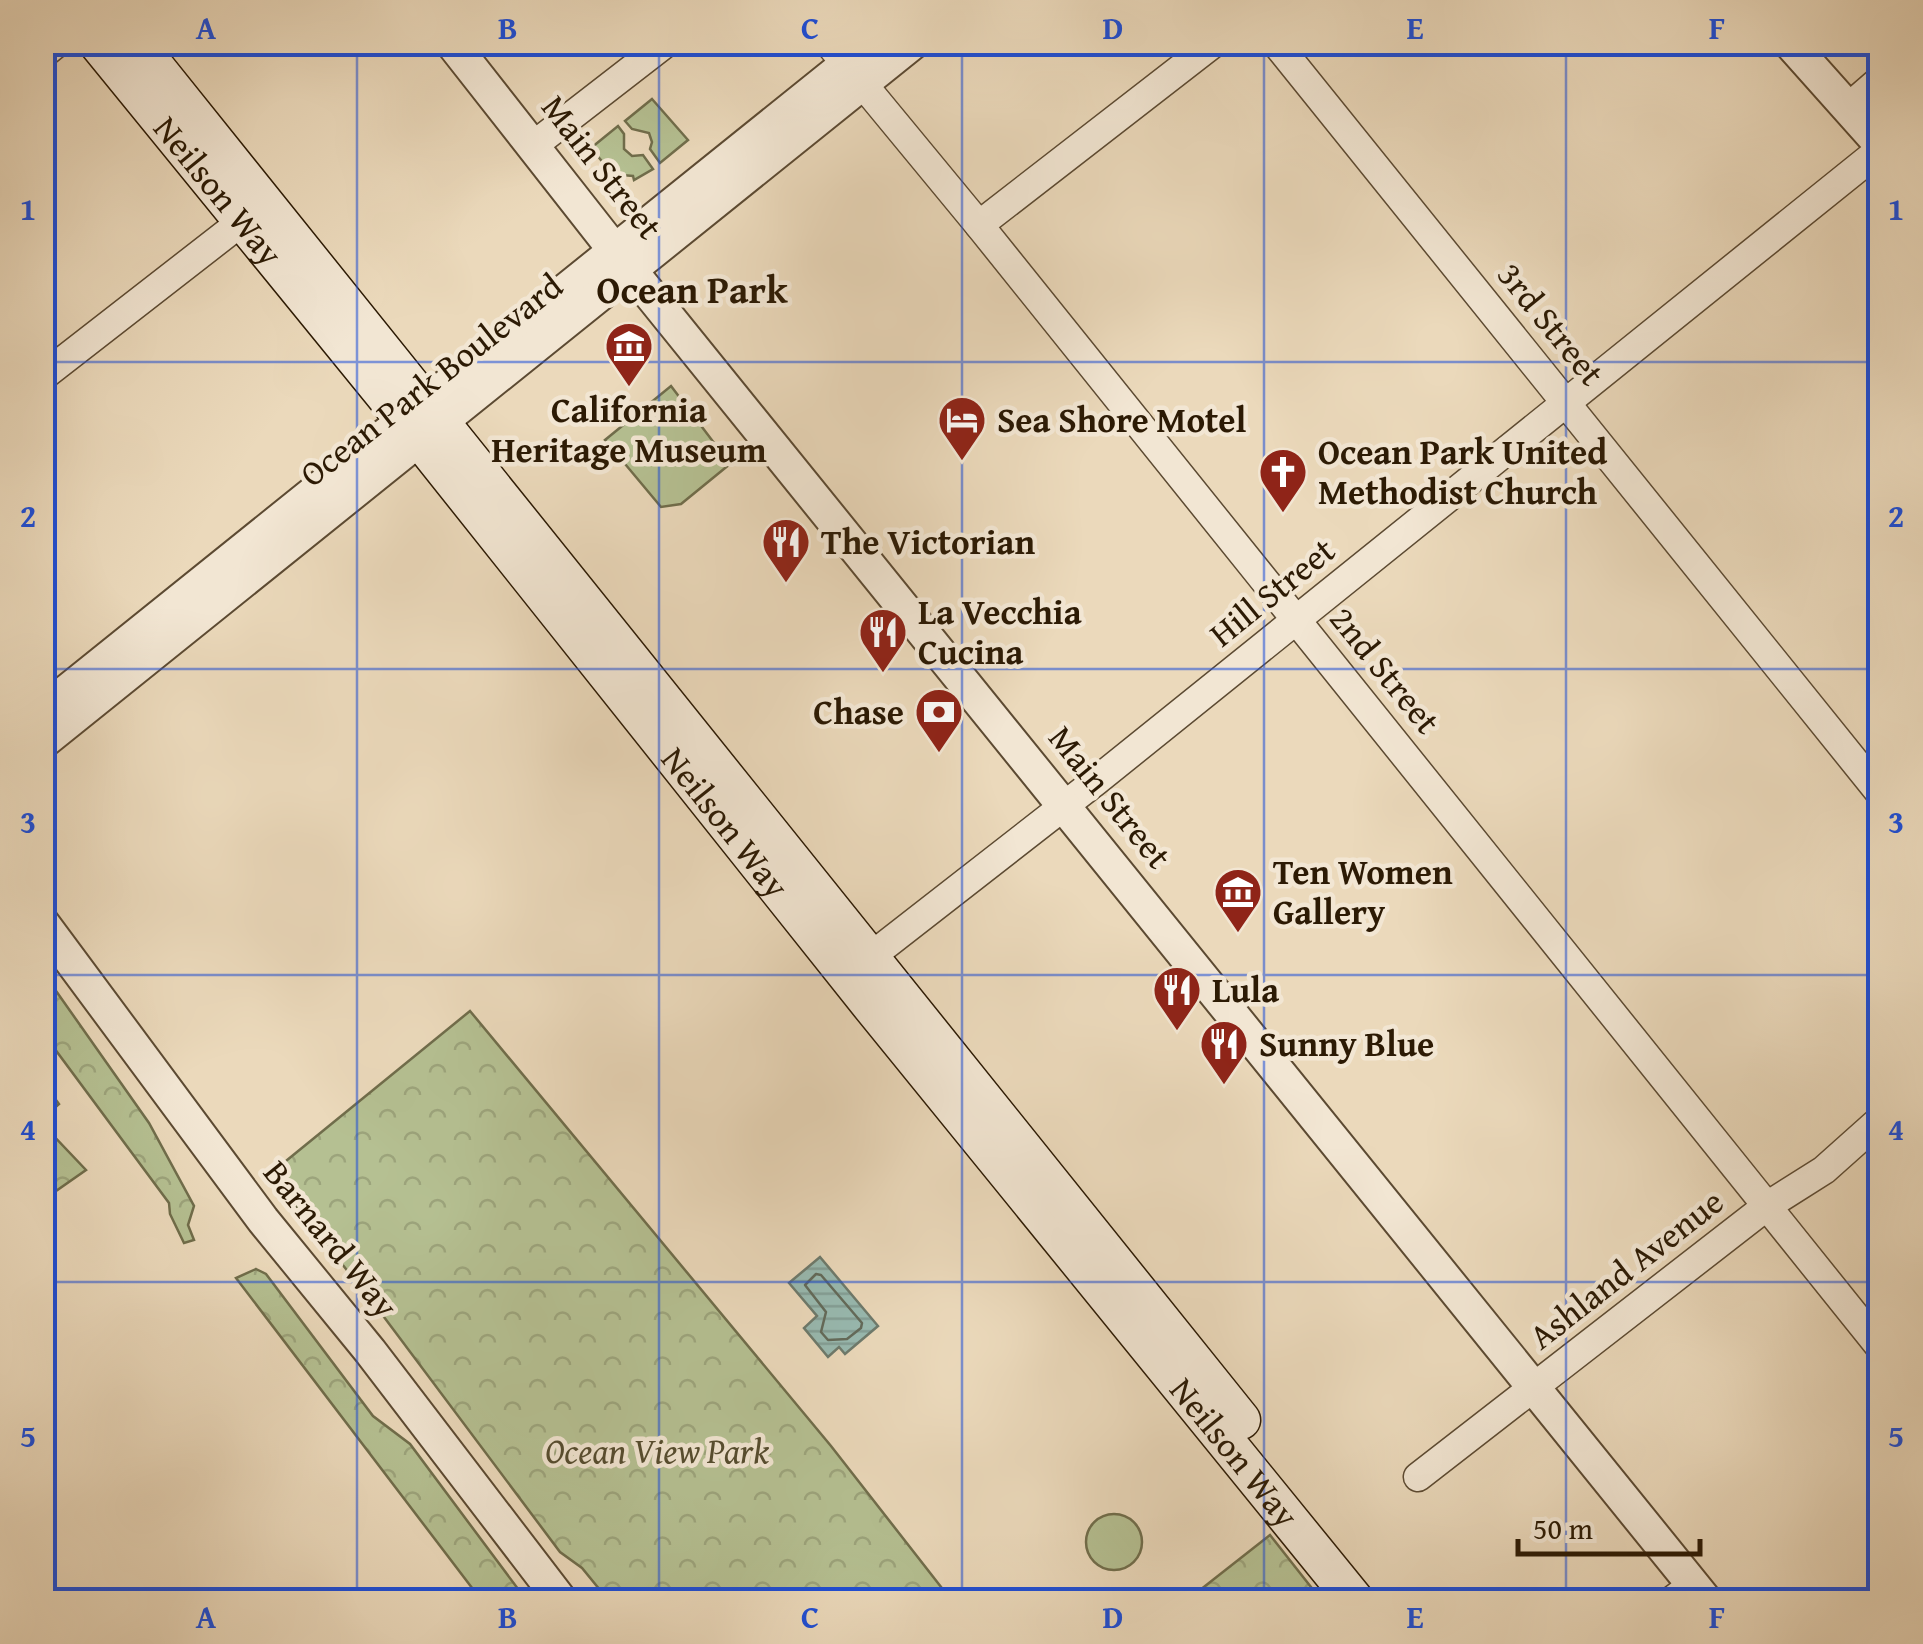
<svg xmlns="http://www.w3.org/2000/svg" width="1923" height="1644" font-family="'Gentium Book Plus',serif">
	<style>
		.green { fill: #b5c092; stroke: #706d4b; stroke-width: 2.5 }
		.forest { fill: url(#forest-crowns); stroke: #706d4b; stroke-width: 2.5 }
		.water { fill: url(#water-rules); stroke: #6d7a6c; stroke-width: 2.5 }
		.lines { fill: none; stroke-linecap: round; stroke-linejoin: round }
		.shore { stroke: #626a5a; stroke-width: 2.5 }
		.minor-casing { stroke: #5c4a32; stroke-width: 31 }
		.tertiary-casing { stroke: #5c4a32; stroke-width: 36 }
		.secondary-casing { stroke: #2c1a04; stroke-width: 41 }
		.minor { stroke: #f2e6d3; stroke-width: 28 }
		.tertiary { stroke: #f2e6d3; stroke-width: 32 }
		.secondary { stroke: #f2e6d3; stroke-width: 38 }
		.grid { fill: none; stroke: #1d4ed8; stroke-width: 2.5; stroke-opacity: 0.55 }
		.labels { text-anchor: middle; stroke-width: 9; stroke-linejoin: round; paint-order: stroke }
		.street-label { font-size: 35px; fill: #2c1a04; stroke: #f2e6d3 }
		.poi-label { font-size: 35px; font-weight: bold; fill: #2c1a04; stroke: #f2e6d3; text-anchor: start }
		.park-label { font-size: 35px; font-style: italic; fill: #554c2f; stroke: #f2e6d3 }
		.neighbourhood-label { font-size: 38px; font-weight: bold; fill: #2c1a04; stroke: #f2e6d3 }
		.neatline { fill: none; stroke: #1d4ed8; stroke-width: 4 }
		.grid-label { font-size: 32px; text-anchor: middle; font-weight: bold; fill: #1d4ed8 }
	</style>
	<defs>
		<pattern id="forest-crowns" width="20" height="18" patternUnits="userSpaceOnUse" patternTransform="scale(2.5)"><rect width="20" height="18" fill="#b5c092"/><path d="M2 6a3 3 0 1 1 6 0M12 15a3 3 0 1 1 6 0" fill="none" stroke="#9ca47c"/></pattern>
		<pattern id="water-rules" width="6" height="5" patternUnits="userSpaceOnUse" patternTransform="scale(2.5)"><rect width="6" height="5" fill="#98bab1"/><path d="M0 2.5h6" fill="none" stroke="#839f97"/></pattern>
	</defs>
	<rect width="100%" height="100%" fill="#ebd9bb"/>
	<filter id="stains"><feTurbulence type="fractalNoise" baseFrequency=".002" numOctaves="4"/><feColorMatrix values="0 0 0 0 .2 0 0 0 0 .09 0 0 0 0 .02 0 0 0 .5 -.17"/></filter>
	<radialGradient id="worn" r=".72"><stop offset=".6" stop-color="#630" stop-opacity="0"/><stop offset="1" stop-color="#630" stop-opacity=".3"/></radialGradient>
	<g class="green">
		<path d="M652,99L688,140L660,163L650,149L652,142L649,133L632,129L625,121Z"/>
		<path d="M618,126L624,134V149L632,156L643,155L653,169L634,180L633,176L622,175V179L610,171L591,148Z"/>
		<path d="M671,386L730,464L681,504L661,507L605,440Z"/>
		<circle cx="1114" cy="1542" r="28"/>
	</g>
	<g class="forest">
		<path d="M42,971L149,1123L194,1206L188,1225L194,1240L184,1243L170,1214L169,1203L43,1033Z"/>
		<path d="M470,1011L831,1446L952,1601H609L582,1568L560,1552L378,1309L270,1174Z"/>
		<path d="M42,1081L59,1104L51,1111L50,1132L86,1170L43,1200Z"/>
		<path d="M256,1269L266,1274L373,1416L410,1444L527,1601H482L236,1278Z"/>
		<path d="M1270,1535L1322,1601H1186Z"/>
	</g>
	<path class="water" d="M820,1257L878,1326L845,1354L839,1347L828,1357L804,1328L817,1316L789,1283Z"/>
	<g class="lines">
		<path class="shore" d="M816,1274L821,1275L862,1323L861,1328L847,1339L828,1340L821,1332L826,1312L805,1285Z"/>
		<g class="minor-casing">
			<g id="minor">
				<path d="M828,42L979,225L1880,1347"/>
				<path d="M1275,42L1880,793"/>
				<path d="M42,55L58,42"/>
				<path d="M1850,106L1880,80"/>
				<path d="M534,145L667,42"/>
				<path d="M979,225L1215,42"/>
				<path d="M42,377L258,209"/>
				<path d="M856,968L1096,781L1880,150"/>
				<path d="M1418,1477L1767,1206L1824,1170L1880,1120"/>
				<path d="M1670,1602L1694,1584"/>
			</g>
		</g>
		<g class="tertiary-casing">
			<g id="tertiary">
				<path d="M451,42L615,251L1707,1602"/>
				<path d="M1789,42L1880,144"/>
				<path d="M42,711L874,42"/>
				<path d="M42,743L914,42"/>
				<path d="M42,922L263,1220L370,1351L562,1602"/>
			</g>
		</g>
		<g class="secondary-casing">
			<g id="secondary">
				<path id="s1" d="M97,42L384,394L870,1004L1356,1602"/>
				<path d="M135,42L1241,1420"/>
			</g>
		</g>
		<use href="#minor" class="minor"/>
		<use href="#tertiary" class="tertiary"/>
		<use href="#secondary" class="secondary"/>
	</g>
	<path class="grid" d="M357,42V1602M659,42V1602M962,42V1602M1264,42V1602M1566,42V1602M42,362H1880M42,669H1880M42,975H1880M42,1282H1880"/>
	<defs>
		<g id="museum-pin" transform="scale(2.5)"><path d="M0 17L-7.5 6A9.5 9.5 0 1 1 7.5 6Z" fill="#8f2418" stroke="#f2e6d3"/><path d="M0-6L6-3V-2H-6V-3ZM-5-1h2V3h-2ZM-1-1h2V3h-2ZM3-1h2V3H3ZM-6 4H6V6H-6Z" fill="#fff"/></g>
		<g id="hotel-pin" transform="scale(2.5)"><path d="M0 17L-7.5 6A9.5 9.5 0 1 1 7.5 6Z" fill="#8f2418" stroke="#f2e6d3"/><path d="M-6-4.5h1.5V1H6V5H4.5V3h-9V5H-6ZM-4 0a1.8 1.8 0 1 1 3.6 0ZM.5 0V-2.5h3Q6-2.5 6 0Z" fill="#fff"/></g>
		<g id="church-pin" transform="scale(2.5)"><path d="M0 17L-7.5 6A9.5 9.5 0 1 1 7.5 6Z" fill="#8f2418" stroke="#f2e6d3"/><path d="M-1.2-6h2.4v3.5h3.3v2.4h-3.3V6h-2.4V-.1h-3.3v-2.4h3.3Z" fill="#fff"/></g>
		<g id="restaurant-pin" transform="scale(2.5)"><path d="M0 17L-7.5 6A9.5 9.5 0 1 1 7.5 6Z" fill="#8f2418" stroke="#f2e6d3"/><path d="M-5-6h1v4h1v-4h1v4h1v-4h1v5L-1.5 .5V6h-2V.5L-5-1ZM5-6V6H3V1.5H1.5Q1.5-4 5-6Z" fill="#fff"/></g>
		<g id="bank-pin" transform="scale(2.5)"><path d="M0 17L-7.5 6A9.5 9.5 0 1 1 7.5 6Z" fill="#8f2418" stroke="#f2e6d3"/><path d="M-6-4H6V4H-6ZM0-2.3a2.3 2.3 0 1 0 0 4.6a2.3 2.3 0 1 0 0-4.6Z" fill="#fff"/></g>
	</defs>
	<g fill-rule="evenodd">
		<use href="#museum-pin" x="629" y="346"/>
		<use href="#hotel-pin" x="962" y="420"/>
		<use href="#church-pin" x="1283" y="472"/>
		<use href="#restaurant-pin" x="786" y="542"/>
		<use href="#restaurant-pin" x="883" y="632"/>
		<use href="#bank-pin" x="939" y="712"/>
		<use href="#museum-pin" x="1238" y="892"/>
		<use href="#restaurant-pin" x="1177" y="990"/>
		<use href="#restaurant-pin" x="1224" y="1044"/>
	</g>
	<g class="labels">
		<g class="street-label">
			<text transform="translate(602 167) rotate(52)" y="12">Main Street</text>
			<text dy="12" stroke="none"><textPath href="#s1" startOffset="192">Neilson Way</textPath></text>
			<text transform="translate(1551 324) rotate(51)" y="12">3rd Street</text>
			<text transform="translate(431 380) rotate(-38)" y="12">Ocean Park Boulevard</text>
			<text transform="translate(1272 592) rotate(-39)" y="12">Hill Street</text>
			<text transform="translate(1385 670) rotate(51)" y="12">2nd Street</text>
			<text transform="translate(1110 797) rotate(51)" y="12">Main Street</text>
			<text dy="12" stroke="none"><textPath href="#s1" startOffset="1002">Neilson Way</textPath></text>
			<text transform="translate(331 1239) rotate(51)" y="12">Barnard Way</text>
			<text transform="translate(1626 1269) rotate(-38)" y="12">Ashland Avenue</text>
			<text dy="12" stroke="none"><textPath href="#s1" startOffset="1812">Neilson Way</textPath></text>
		</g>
		<g class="poi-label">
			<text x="629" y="422" text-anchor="middle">California<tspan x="629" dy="40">Heritage Museum</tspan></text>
			<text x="997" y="432">Sea Shore Motel</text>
			<text x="1318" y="464">Ocean Park United<tspan x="1318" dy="40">Methodist Church</tspan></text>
			<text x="821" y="554">The Victorian</text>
			<text x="918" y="624">La Vecchia<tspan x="918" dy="40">Cucina</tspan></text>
			<text x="904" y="724" text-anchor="end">Chase</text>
			<text x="1273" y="884">Ten Women<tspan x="1273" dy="40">Gallery</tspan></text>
			<text x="1212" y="1002">Lula</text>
			<text x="1259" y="1056">Sunny Blue</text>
		</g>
		<g class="park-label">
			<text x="657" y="1463">Ocean View Park</text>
		</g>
		<g class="neighbourhood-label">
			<text x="692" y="303">Ocean Park</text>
		</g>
	</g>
	<rect width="1923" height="1644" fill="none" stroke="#ebd9bb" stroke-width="110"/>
	<path d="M1518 1539v15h182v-15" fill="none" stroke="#2c1a04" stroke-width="5"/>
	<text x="1533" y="1539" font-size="30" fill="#2c1a04" stroke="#f2e6d3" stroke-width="8" paint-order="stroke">50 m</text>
	<rect x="55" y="55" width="1813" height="1534" class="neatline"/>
	<g class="grid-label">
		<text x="206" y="39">A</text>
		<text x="508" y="39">B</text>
		<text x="810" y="39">C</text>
		<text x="1113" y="39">D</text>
		<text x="1415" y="39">E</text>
		<text x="1717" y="39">F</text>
		<text x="28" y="220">1</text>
		<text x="1896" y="220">1</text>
		<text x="28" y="527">2</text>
		<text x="1896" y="527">2</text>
		<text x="28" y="833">3</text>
		<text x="1896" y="833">3</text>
		<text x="28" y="1140">4</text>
		<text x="1896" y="1140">4</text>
		<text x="28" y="1447">5</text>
		<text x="1896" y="1447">5</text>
		<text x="206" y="1628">A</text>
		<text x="508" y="1628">B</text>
		<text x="810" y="1628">C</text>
		<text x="1113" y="1628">D</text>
		<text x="1415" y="1628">E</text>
		<text x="1717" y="1628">F</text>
	</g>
	<rect width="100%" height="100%" filter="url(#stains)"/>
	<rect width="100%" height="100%" fill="url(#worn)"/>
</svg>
